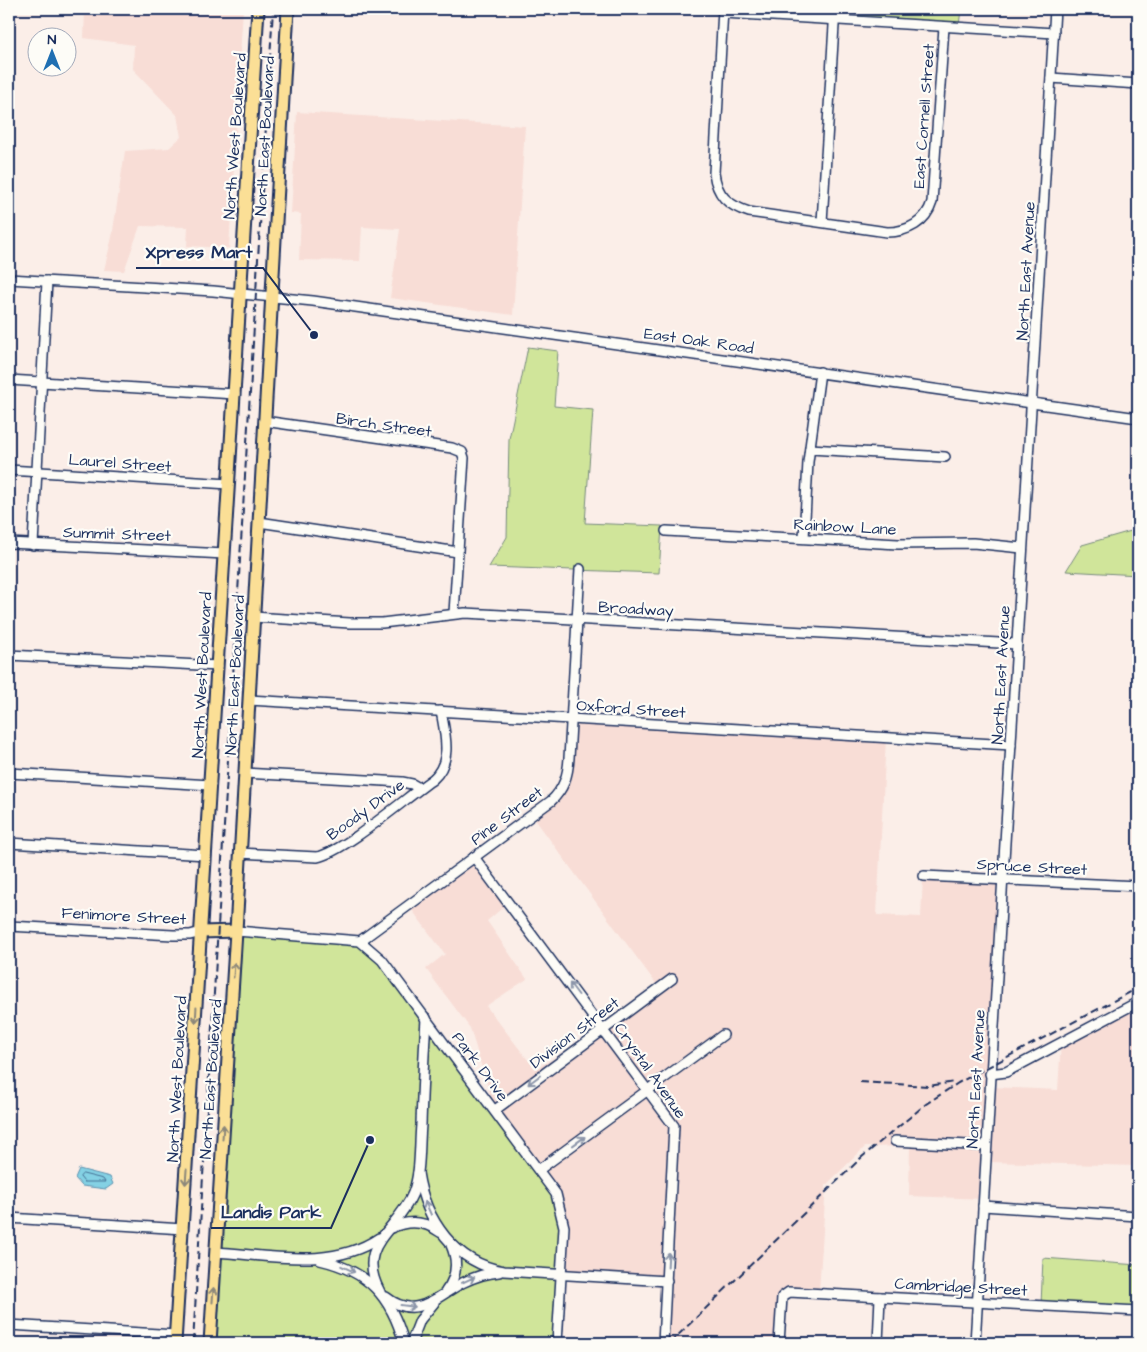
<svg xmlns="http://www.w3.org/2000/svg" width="1147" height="1352" font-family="'Architects Daughter',sans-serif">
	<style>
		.built { fill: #f8ddd6 }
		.green { fill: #d0e59a; stroke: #768a7c }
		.water { fill: #84d1e4; stroke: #5a90ae }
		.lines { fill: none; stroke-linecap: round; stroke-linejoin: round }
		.shore { stroke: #457094; stroke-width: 1 }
		.minor-casing { stroke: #1b2f5e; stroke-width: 12 }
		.major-casing { stroke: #1b2f5e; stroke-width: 15 }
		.minor { stroke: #fdfcf7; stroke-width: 9 }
		.major { stroke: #fbdf96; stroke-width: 11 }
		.rail { stroke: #1b2f5e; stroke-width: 2; stroke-dasharray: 8 4; stroke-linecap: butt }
		.oneway { stroke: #8b877a }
		.oneway2 { stroke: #8c96aa }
		.labels { text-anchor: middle; stroke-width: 4.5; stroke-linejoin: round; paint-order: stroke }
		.street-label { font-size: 16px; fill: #1b2f5e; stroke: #fdfcf7 }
		.leader { fill: none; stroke: #1b2f5e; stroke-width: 2 }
		.callout-dot { fill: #1b2f5e; stroke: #fdfcf7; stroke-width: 2 }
		.callout-label { font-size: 18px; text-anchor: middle; font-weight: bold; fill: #1b2f5e; stroke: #fdfcf7; stroke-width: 4.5; stroke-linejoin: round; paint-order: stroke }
	</style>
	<rect width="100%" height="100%" fill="#fbeee8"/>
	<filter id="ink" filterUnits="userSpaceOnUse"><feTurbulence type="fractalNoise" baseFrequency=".02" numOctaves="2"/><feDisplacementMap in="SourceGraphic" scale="10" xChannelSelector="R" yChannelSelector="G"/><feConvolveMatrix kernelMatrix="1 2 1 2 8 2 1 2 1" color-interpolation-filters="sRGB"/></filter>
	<g filter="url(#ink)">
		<g class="built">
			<path d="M85,9H243L237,103L234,116H237L229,248L187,246L188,227L140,226L124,271L104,270L112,237L125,151L169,148L181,137L177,115L133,69L134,45L84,38Z"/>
			<path d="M297,112L525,126L513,315L390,298L400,229L362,227L360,261L299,260L301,214L291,213Z"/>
			<path d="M570,719L886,738L877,915L921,917L923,877L1003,881L991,1087L1058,1090L1061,1042L1138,1001V1166L988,1162L985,1199L909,1196L910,1146L865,1147L826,1185L819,1292L784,1291L780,1343L716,1341L715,1343H663L666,1281L557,1274L495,1110L470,1028L426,969L445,954L409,906L474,858L508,903L487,921L527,979L486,1006L535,1069L582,1043L657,985L531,814L564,786Z"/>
		</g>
		<g class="green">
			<path d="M835,9H961L959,26L835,20Z"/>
			<path d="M528,347L558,351L554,406L593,410L585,523L662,526L659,573L489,567L507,537L509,439Z"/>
			<path d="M1138,529V575L1066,571L1082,545Z"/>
			<path d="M236,931L330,938L366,937L540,1169L563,1219L557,1343H210Z"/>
			<path d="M1043,1258L1138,1265V1311L1041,1305Z"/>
		</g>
		<path class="water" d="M79,1169L110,1177L113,1184L106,1189L82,1186L75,1178Z"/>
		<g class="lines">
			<path class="shore" d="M83,1174L103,1179L105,1182H84L80,1177Z"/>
			<g class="minor-casing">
				<g id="minor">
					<path d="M723,9L714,173C717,195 727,205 749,212L887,232C908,232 926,222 932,202L944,27"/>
					<path d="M723,13L1054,33"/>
					<path d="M1051,78L1138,84"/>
					<path d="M822,222L835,9"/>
					<path d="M9,279L213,291L313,301L1138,418"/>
					<path d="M9,380L235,394"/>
					<path d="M264,421L452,448L462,452L464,458L454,613"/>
					<path d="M810,449L945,457"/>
					<path d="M9,470L229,484"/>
					<path d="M259,522L458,552"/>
					<path d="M666,531L898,544L973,543L1022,548"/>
					<path d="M804,538L808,462L820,372"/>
					<path d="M9,543L225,554"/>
					<path d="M33,545L47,281"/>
					<path d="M253,617L350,623H382L465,613L1017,644"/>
					<path d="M9,655L218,666"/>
					<path d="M249,700L1011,745"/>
					<path d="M9,773L211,785"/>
					<path d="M245,773L402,782L412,784L419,788"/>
					<path d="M9,843L206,855"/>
					<path d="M240,853L317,857C344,852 407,797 433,779C453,761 445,734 441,711"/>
					<path d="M474,857L674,1126L663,1343"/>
					<path d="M924,876L1138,886"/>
					<path d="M9,926L173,935H190L201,932"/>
					<path d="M236,931L360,941L382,960L556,1194L564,1227L557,1343"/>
					<path d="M360,941L551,801C564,789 568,775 569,758L580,569"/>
					<path d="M990,1074L1006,1072L1138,1002"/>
					<path d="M495,1110L672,979"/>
					<path d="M895,1141L986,1146"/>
					<path d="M540,1169L723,1035"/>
					<path d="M418,1173C425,1220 455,1263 504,1271L667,1281"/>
					<path d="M983,1206L1138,1216"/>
					<path d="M9,1218L183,1229"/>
					<path d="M391,1228C408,1220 425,1221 440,1232"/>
					<path d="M216,1252C269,1255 332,1270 379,1238"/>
					<path d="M320,1260C368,1271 391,1296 404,1343"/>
					<path d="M446,1291C457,1277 458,1261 451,1245"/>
					<path d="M380,1292C354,1244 397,1232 413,1193C421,1171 419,1147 421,1125C422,1089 424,1054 426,1018"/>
					<path d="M386,1297C416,1321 436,1297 462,1283C474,1277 486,1273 499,1272"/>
					<path d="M9,1325L176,1335"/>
					<path d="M411,1343L420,1320L434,1303"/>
					<path d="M779,1343L782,1297L789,1292L1138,1311"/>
					<path d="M878,1343L880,1297"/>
					<path d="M975,1343L1055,9"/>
				</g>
			</g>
			<g class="major-casing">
				<g id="major">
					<path d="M201,932L236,931"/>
					<path d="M175,1343L258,9"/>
					<path d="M210,1343L236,931L288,9"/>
				</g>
			</g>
			<use href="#minor" class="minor"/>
			<use href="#major" class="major"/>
			<g class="rail">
				<path d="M860,1082L929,1086L954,1082"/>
				<path d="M193,1343L273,9"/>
				<path d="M670,1343L862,1157L926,1104L958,1083L1138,988"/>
			</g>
		</g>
		<defs><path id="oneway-shaft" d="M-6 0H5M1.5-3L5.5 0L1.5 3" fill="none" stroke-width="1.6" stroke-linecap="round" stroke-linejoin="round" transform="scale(1.25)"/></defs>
		<g class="oneway">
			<use href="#oneway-shaft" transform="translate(234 970) rotate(-86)"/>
			<use href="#oneway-shaft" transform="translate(196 1015) rotate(93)"/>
			<use href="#oneway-shaft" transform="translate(223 1132) rotate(-86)"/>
			<use href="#oneway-shaft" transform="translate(186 1177) rotate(94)"/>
			<use href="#oneway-shaft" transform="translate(213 1295) rotate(-86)"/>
		</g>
		<g class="oneway2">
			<use href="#oneway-shaft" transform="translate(574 989) rotate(-127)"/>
			<use href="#oneway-shaft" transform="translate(534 1080) rotate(143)"/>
			<use href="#oneway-shaft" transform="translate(579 1141) rotate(-36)"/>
			<use href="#oneway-shaft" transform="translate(428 1208) rotate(-114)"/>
			<use href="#oneway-shaft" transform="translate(668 1260) rotate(-87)"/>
			<use href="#oneway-shaft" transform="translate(348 1269) rotate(25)"/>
			<use href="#oneway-shaft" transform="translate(468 1280) rotate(-25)"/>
			<use href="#oneway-shaft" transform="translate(408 1306) rotate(7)"/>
		</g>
	</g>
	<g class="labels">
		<g class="street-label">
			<text transform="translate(923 116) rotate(-86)" y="6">East Cornell Street</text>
			<text transform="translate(234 136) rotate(-86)" y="6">North West Boulevard</text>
			<text transform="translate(264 136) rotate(-87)" y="6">North East Boulevard</text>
			<text transform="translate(1025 271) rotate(-87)" y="6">North East Avenue</text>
			<text transform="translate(699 340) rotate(8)" y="6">East Oak Road</text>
			<text transform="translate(384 424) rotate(8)" y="6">Birch Street</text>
			<text transform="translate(120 462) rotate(4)" y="6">Laurel Street</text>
			<text transform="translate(845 526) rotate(3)" y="6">Rainbow Lane</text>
			<text transform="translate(117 533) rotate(2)" y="6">Summit Street</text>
			<text transform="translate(636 608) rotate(3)" y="6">Broadway</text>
			<text transform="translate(201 675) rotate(-87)" y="6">North West Boulevard</text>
			<text transform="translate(234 675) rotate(-87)" y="6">North East Boulevard</text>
			<text transform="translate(1000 675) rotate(-87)" y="6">North East Avenue</text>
			<text transform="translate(631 708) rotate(4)" y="6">Oxford Street</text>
			<text transform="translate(365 809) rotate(-36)" y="6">Boody Drive</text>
			<text transform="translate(506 815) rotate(-37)" y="6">Pine Street</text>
			<text transform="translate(1032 866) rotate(3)" y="6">Spruce Street</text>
			<text transform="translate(124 915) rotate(3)" y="6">Fenimore Street</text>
			<text transform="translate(574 1032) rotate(-37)" y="6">Division Street</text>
			<text transform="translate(481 1066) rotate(53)" y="6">Park Drive</text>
			<text transform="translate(651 1070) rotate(55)" y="6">Crystal Avenue</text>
			<text transform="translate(176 1079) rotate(-87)" y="6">North West Boulevard</text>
			<text transform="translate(210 1079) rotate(-86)" y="6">North East Boulevard</text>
			<text transform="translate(975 1079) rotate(-87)" y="6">North East Avenue</text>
			<text transform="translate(961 1286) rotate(3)" y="6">Cambridge Street</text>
		</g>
	</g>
	<path class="leader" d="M314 335L263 268H136M370 1140L331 1228H211"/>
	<g class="callout-dot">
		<circle cx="314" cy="335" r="5"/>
		<circle cx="370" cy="1140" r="5"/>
	</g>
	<g class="callout-label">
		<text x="199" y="258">Xpress Mart</text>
		<text x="271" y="1218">Landis Park</text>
	</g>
	<rect width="1147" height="1352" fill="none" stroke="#fdfcf7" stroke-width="30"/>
	<rect x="15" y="15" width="1117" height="1322" fill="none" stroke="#1b2f5e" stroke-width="2" filter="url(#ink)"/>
	<g transform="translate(52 52)"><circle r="24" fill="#fdfcf7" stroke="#a3aaba"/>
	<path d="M0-4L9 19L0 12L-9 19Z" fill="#1f6fb2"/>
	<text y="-8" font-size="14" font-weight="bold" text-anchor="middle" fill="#1b2f5e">N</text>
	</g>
</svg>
